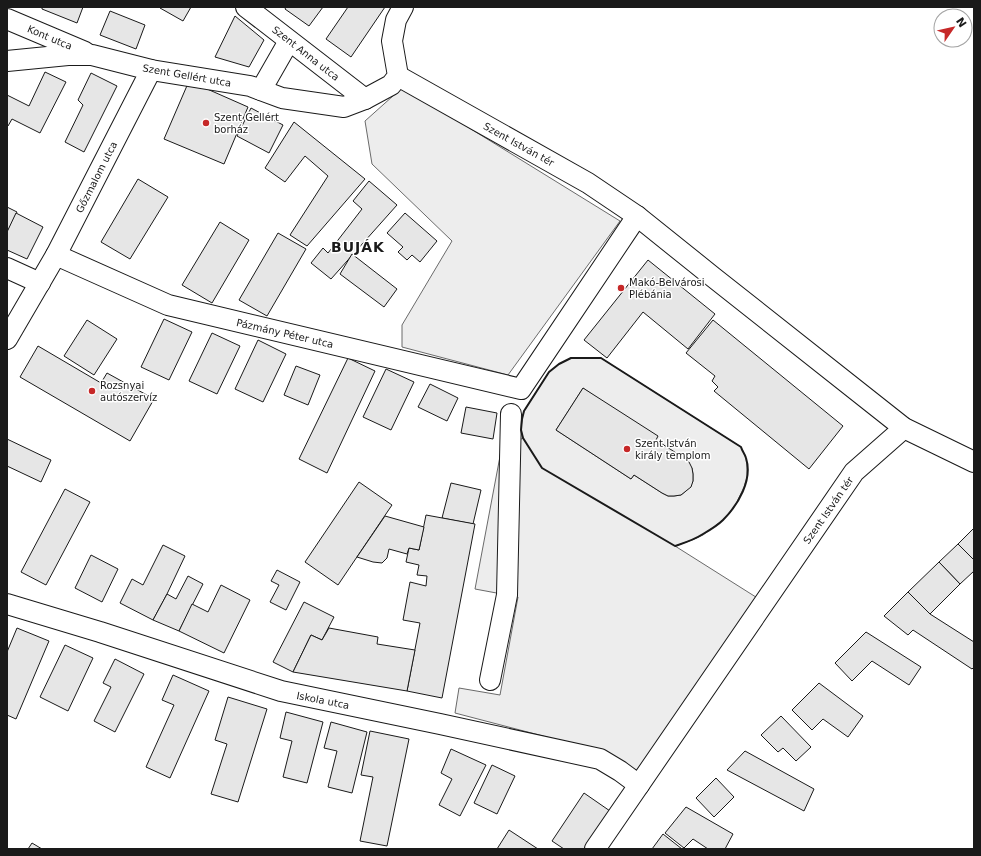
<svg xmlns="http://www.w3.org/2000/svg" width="981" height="856" font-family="'DejaVu Sans',sans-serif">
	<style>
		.built { fill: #ededed; stroke: #6a6a6a; fill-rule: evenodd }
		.building { fill: #e6e6e6; stroke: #1a1a1a }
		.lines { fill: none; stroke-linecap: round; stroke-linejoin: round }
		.minor-casing { stroke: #1a1a1a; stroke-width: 22 }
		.minor { stroke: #fff; stroke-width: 20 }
		.wall { stroke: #1a1a1a; stroke-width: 2 }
		.poi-dot { fill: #c62828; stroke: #fff; stroke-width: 1.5 }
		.labels { text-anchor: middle; stroke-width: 3; stroke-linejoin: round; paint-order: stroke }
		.street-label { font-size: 10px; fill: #1a1a1a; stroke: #fff }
		.poi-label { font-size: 10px; fill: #1a1a1a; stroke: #fff; text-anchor: start }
		.district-label { font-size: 14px; font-weight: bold; letter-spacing: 1px; fill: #1a1a1a; stroke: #fff }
	</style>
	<rect width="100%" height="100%" fill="#fff"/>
	<g class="built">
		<path d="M403,87L620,221L508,375L402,347V325L452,241L372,164L365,121Z"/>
		<path d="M571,358H601L741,447L746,458L747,467V477L744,487L736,504L729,514L723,520L703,535L692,540L675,546L759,599L639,775L604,752L455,713L459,688L500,695L518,597L475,589L501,451L523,438L521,430L522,419L524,411L549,372L559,364ZM583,388L656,440L692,468L693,474V481L690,487L686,491L681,495L674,496H668L662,493L634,475L631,479L556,430Z"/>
	</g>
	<g class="building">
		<path d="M42,7H83L77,23L42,9Z"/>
		<path d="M161,7H191L183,21L160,8Z"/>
		<path d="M286,7H323L309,26L285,9Z"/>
		<path d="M348,7H385L351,57L326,39Z"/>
		<path d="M110,11L145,25L136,49L100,35Z"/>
		<path d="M235,16L264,40L249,67L215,57Z"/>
		<path d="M45,72L66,82L40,133L12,119L8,126L7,125V95L29,106Z"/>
		<path d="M91,73L117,86L84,152L65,142L83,105L78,100Z"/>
		<path d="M189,81L248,107L224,164L164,139Z"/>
		<path d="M251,108L283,125L269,153L237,136Z"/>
		<path d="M294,122L365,179L307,246L290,235L328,176L305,156L285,182L265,168Z"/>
		<path d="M138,179L168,197L130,259L101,242Z"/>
		<path d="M369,181L397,205L331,279L311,263L323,248L328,253L362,209L353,201Z"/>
		<path d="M7,207L17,212L7,233Z"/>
		<path d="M16,213L43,227L27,259L7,250V232Z"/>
		<path d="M405,213L437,241L420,262L412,255L407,260L398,252L403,247L387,233Z"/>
		<path d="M220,222L249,240L212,303L182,285Z"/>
		<path d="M278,233L306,249L267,316L239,300Z"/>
		<path d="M352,254L397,289L384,307L340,274Z"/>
		<path d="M648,260L715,314L688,349L643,312L607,358L584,340Z"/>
		<path d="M164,319L192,332L169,380L141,367Z"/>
		<path d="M87,320L117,339L94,375L64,356Z"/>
		<path d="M713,320L843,426L809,469L714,391L718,387L712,381L715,376L686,353Z"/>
		<path d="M212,333L240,346L217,394L189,381Z"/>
		<path d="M258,340L286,354L263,402L235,389Z"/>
		<path d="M38,346L101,383L107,373L154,399L130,441L20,377Z"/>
		<path d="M348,358L375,371L327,473L299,459Z"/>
		<path d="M296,366L320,375L308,405L284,395Z"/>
		<path d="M386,369L414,382L391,430L363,417Z"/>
		<path d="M430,384L458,398L447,421L418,407Z"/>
		<path d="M583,388L658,436L656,440L684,458L689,462L692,468L693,474V481L691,487L681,495L674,496H668L662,493L634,475L631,479L556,430Z"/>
		<path d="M466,407L497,413L493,439L461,433Z"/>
		<path d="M7,439L51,460L41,482L7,466Z"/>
		<path d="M359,482L392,505L338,585L305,562Z"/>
		<path d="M451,483L481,490L473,524L442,518Z"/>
		<path d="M65,489L90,502L46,585L21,572Z"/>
		<path d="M426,515L475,524L442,698L407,691L420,623L403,620L410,582L426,586L427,576L417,575L419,565L406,562L409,548L419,550Z"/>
		<path d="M385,516L424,527L419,550L409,548L407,554L389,549L387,558L382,563L373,562L357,557Z"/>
		<path d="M974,528V560L958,544Z"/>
		<path d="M958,544L974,560V571L960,584L939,562Z"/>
		<path d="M163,545L185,556L167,594L153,620L120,603L132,579L143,585Z"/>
		<path d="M91,555L118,569L102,602L75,588Z"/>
		<path d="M939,562L960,584L930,614L908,592Z"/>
		<path d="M277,570L300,582L286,610L270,602L279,585L271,581Z"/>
		<path d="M188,576L203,584L179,631L153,620L167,594L176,599Z"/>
		<path d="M221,585L250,600L224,653L179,631L192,604L208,612Z"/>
		<path d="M908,592L930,614L974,642V667L972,669L913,630L908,635L884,616Z"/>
		<path d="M304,602L334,617L322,640L311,635L293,672L273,662Z"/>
		<path d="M17,628L49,641L16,719L7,715V652Z"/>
		<path d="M329,628L378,637L377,644L415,650L407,691L293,672L311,635L322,640Z"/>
		<path d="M866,632L921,667L909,685L872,661L852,681L835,663Z"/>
		<path d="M65,645L93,658L68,711L40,697Z"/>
		<path d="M115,659L144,674L115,732L94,721L111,687L103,683Z"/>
		<path d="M173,675L209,691L170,778L146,767L174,705L162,700Z"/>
		<path d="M819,683L863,716L848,737L823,719L812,730L792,710Z"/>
		<path d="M228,697L267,709L238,802L211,794L227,744L215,740Z"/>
		<path d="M286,712L323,722L307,783L283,777L292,741L280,738Z"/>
		<path d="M781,716L811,747L796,761L783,748L778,752L761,735Z"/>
		<path d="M331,722L367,732L352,793L328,787L337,751L324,748Z"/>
		<path d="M370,731L409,739L387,846L360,841L373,777L361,775Z"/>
		<path d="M451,749L486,765L460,816L439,805L452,779L441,773Z"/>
		<path d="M745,751L814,789L804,811L727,770Z"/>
		<path d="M492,765L515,776L497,814L474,803Z"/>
		<path d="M716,778L734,797L714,817L696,798Z"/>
		<path d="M584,793L610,811L584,849H564L552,841Z"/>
		<path d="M686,807L733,834L725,849H708L693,839L684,848L665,833Z"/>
		<path d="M509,830L538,849H497Z"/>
		<path d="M663,834L682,849H652Z"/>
		<path d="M32,843L42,849H28Z"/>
	</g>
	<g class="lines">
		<g class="minor-casing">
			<g id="minor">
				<path d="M246,7L365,99"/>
				<path d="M7,19L85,52"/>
				<path d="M7,61L68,55H92L151,70L250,86L282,98L344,107L365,99L391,85L398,76L392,41L396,20L403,7"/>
				<path d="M398,76L588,183L637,216L713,277L904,428L974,462"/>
				<path d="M261,90L289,41"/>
				<path d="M56,255L168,305L521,389L637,216"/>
				<path d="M7,268L40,283"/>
				<path d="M7,339L56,255L151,70"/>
				<path d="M7,604L100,632L281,691L440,724L600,759L620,771L639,785"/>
				<path d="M490,680L507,595L511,414"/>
				<path d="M595,849L854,472L904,428"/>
			</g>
		</g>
		<use href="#minor" class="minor"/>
		<path class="wall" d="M571,358H601L741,447C742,451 745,454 746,458C753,480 738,505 723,520C718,525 710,530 703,534C694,540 684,543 675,546L542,468L523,438L521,430L522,419L524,411L549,372L559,364Z"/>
	</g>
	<g class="poi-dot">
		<circle cx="206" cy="123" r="4"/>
		<circle cx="621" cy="288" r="4"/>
		<circle cx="92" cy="391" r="4"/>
		<circle cx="627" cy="449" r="4"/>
	</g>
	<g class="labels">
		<g class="street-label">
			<text transform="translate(50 37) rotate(23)" y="4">Kont utca</text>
			<text transform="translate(306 53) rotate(38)" y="4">Szent Anna utca</text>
			<text transform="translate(187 75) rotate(10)" y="4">Szent Gellért utca</text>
			<text transform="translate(519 144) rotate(29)" y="4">Szent István tér</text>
			<text transform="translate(96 177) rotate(-63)" y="4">Gőzmalom utca</text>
			<text transform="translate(285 333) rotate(13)" y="4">Pázmány Péter utca</text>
			<text transform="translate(828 510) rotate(-55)" y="4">Szent István tér</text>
			<text transform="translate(323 700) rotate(11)" y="4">Iskola utca</text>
		</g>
		<g class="poi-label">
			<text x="214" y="121">Szent Gellért<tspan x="214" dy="12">borház</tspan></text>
			<text x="629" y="286">Makó-Belvárosi<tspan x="629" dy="12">Plébánia</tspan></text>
			<text x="100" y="389">Rozsnyai<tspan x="100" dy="12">autószervíz</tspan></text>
			<text x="635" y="447">Szent István<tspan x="635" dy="12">király templom</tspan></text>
		</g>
		<g class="district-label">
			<text x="358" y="252">BUJÁK</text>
		</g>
	</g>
	<rect width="981" height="856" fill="none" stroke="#1a1a1a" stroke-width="16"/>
	<g transform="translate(953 28) rotate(56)"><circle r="19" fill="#ffffff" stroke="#a3a3a3"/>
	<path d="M0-3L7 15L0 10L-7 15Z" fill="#c62828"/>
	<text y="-6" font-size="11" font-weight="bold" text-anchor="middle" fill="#1a1a1a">N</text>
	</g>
</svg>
